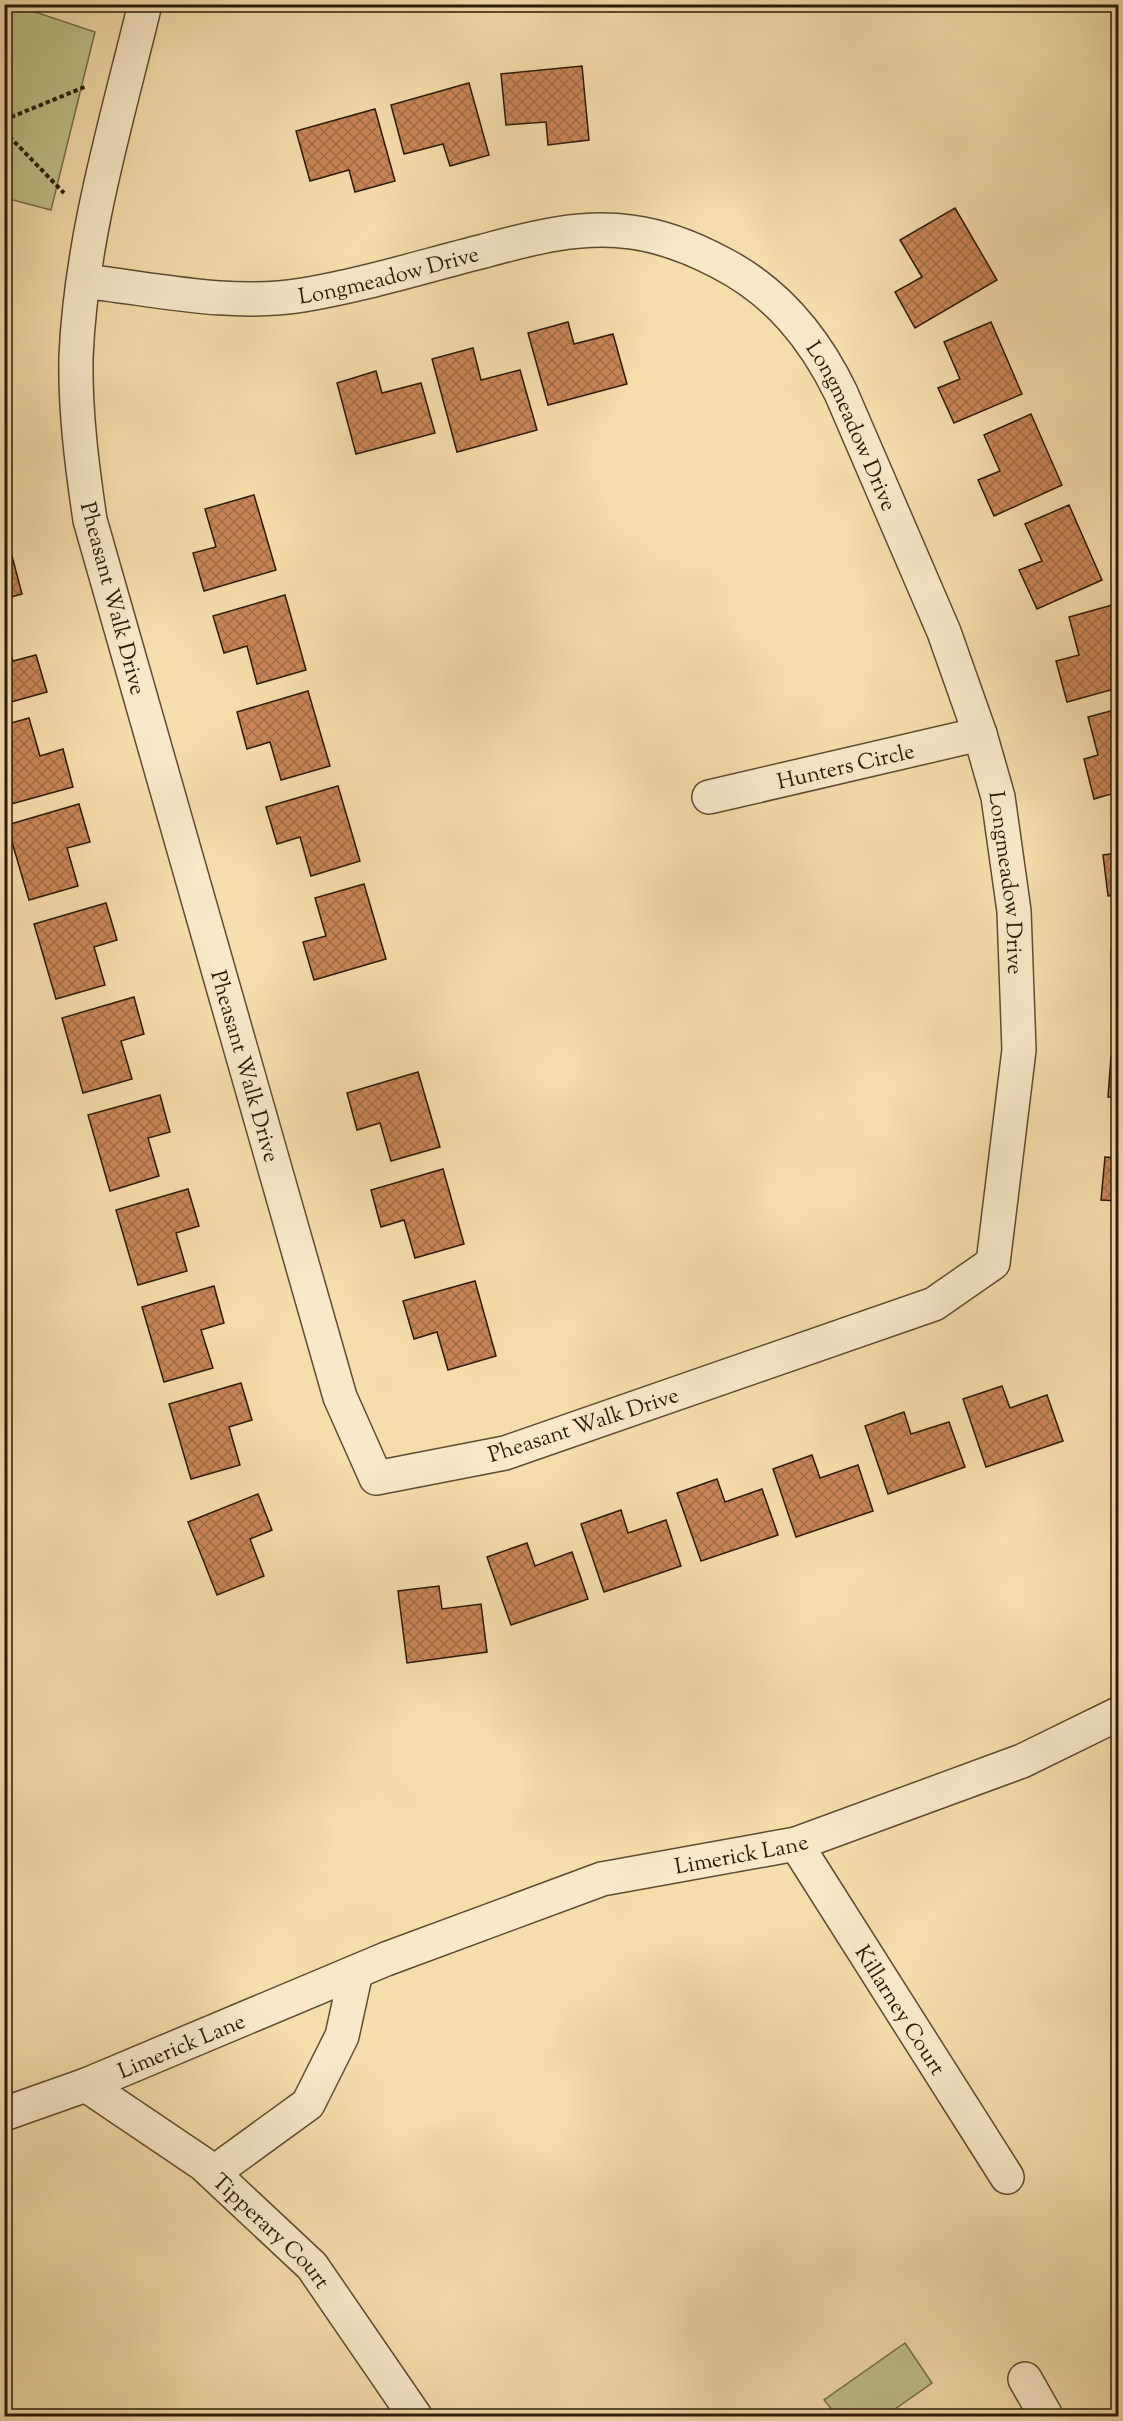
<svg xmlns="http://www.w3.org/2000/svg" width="1123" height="2421" font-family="'Sorts Mill Goudy',serif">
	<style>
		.park { fill: #c0c087; stroke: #766d48; stroke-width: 1.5 }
		.building { fill: url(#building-cross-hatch); stroke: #2b1a08; stroke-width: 1.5 }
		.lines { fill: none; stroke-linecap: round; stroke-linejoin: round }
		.minor-casing { stroke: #5e4b31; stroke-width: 36 }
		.path { stroke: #2b1a08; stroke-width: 4; stroke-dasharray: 4.5 3; stroke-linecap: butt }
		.minor { stroke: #f9e9c9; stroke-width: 33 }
		.labels { text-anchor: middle; stroke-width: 6; stroke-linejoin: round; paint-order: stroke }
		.street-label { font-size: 22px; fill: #2b1a08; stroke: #f9e9c9 }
	</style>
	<defs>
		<pattern id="building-cross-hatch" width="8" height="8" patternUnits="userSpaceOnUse" patternTransform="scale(1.5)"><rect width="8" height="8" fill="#c98658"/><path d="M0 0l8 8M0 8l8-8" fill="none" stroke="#a36d47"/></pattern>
	</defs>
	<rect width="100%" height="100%" fill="#f6ddac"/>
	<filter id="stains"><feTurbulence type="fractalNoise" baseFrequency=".00333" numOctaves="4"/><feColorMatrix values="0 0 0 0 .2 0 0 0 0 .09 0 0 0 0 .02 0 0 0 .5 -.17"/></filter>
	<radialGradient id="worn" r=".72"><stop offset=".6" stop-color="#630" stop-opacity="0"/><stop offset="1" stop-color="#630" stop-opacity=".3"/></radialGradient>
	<g class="park">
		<path d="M11,4L95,32L51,210L5,198L4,5Z"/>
		<path d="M905,2343L932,2383L885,2416H837L824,2400Z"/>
	</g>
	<g class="building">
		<path d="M582,66L589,140L548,145L546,122L506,125L501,74Z"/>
		<path d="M469,83L489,155L450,166L443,144L404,154L391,105Z"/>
		<path d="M375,109L395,181L355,192L349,170L310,181L296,131Z"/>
		<path d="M955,208L997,280L915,328L895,292L922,277L900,240Z"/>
		<path d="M568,322L574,344L613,334L627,384L548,405L528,333Z"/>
		<path d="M991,322L1022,394L954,423L938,388L960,379L944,342Z"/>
		<path d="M473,348L481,380L520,370L537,430L457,452L432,359Z"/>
		<path d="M376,371L382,393L421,383L435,433L356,454L337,383Z"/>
		<path d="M1031,414L1062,485L994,516L978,480L1000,471L984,435Z"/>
		<path d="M254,495L276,570L204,591L193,553L216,547L205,509Z"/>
		<path d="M1069,505L1102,580L1037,609L1019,570L1042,561L1025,524Z"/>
		<path d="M12,556L22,594L4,599V558Z"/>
		<path d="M285,595L306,670L257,684L247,646L224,653L213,616Z"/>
		<path d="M1116,604L1118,615V688L1067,702L1056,661L1079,655L1069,617Z"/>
		<path d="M4,632L13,661L36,655L47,692L4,704Z"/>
		<path d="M308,691L330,766L281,780L270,742L247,749L237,712Z"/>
		<path d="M1118,709V792L1094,799L1084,759L1098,755L1088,717Z"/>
		<path d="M29,718L40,756L63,749L73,787L4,806V725Z"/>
		<path d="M338,786L360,861L311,876L300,837L277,844L266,807Z"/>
		<path d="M79,804L90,842L67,848L78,886L29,900L7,825Z"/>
		<path d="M1118,853V895L1108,896L1103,855Z"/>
		<path d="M364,884L386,959L314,980L303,942L326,936L315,898Z"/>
		<path d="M106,903L117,940L94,947L105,985L56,999L34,924Z"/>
		<path d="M1111,951H1118V992H1112Z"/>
		<path d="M134,997L144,1034L121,1041L132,1079L83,1093L62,1018Z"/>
		<path d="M1111,1056H1118V1098L1108,1097Z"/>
		<path d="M418,1072L440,1147L391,1161L380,1123L357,1130L347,1093Z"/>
		<path d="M160,1095L170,1132L148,1138L159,1176L110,1191L88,1115Z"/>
		<path d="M1105,1157L1118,1158V1201L1101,1200Z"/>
		<path d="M443,1169L464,1244L415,1258L404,1220L381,1227L371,1190Z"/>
		<path d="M188,1189L199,1226L176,1233L187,1271L138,1285L116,1210Z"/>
		<path d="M475,1281L496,1356L448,1370L437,1332L414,1339L403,1301Z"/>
		<path d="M214,1286L224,1323L201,1330L213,1368L164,1382L142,1307Z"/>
		<path d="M241,1383L252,1420L229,1427L240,1465L191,1479L169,1404Z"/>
		<path d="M1002,1386L1010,1408L1047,1395L1063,1441L986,1467L963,1399Z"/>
		<path d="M904,1412L911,1434L949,1422L965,1467L888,1494L865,1426Z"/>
		<path d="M812,1455L820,1478L858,1465L873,1511L796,1537L773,1469Z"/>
		<path d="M717,1479L725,1502L762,1489L778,1535L701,1561L677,1493Z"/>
		<path d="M258,1494L272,1530L250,1539L264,1576L217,1595L188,1522Z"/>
		<path d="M621,1510L628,1533L666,1520L681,1566L604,1592L581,1524Z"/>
		<path d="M527,1543L535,1566L572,1552L588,1599L511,1625L487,1557Z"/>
		<path d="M439,1586L442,1609L481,1604L487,1652L407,1663L398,1591Z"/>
	</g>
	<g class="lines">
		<g class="minor-casing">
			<g id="minor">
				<path id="s1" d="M83,281C155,289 230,307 303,295C364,285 424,266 484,251C531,238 581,225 631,232C662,236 693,248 721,263C777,292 814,337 841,393L944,632L980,734L998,797L1014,911L1019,1050L993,1263L934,1304L505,1453L376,1478L340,1397L90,520C82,466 75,412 76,357C81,237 117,120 145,4"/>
				<path id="s2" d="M709,797L980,734"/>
				<path id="s3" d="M796,1844L1007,2177"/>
				<path id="s4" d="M86,2085L203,2164L312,2266L415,2416"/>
				<path id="s5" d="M4,2114L86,2085L386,1959L602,1879L796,1844L1022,1761L1118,1714"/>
				<path d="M213,2173L308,2104L342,2036L356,1972"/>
				<path d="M1025,2379L1046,2416"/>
			</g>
		</g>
		<g class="path">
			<path d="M4,120L87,86"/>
			<path d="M4,131L64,193"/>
		</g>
		<use href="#minor" class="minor"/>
	</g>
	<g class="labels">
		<g class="street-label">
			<text dy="8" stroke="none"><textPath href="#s1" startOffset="309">Longmeadow Drive</textPath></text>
			<text dy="8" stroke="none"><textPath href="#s1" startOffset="867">Longmeadow Drive</textPath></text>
			<text transform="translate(114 598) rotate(75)" y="8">Pheasant Walk Drive</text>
			<text dy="8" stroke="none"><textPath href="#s2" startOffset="140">Hunters Circle</textPath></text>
			<text dy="8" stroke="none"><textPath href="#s1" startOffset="1353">Longmeadow Drive</textPath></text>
			<text transform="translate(246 1066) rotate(74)" y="8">Pheasant Walk Drive</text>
			<text transform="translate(583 1424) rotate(-18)" y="8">Pheasant Walk Drive</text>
			<text dy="8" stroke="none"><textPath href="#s5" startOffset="784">Limerick Lane</textPath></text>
			<text dy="8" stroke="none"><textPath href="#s3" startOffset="196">Killarney Court</textPath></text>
			<text dy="8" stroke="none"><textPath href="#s5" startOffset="190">Limerick Lane</textPath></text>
			<text dy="8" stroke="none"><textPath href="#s4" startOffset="237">Tipperary Court</textPath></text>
		</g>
	</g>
	<rect width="1123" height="2421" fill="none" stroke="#f6ddac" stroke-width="24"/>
	<rect x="6" y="6" width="1111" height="2409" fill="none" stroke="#2b1a08" stroke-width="3"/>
	<rect x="12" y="12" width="1099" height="2397" fill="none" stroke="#2b1a08" stroke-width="1.5"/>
	<rect width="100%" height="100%" filter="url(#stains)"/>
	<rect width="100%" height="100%" fill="url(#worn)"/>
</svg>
